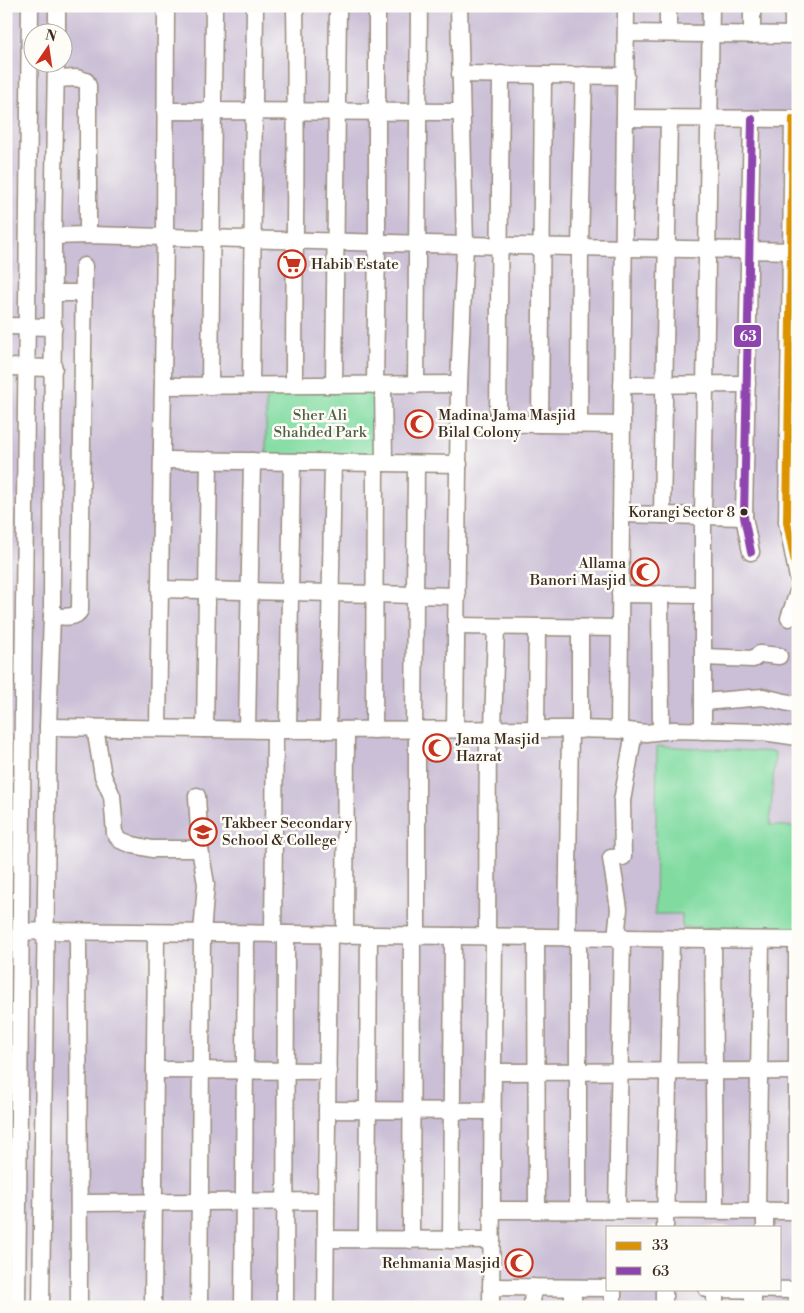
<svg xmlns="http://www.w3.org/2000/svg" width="804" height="1313" font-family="'Libre Bodoni',serif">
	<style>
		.industrial { fill: #cabfd6; fill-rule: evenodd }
		.green { fill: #81dba1; stroke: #5e8260 }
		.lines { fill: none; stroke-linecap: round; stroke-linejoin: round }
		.minor-casing { stroke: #998c7e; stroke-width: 19 }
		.minor { stroke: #fff; stroke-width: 16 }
		.bus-1-casing { stroke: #fdfcf7; stroke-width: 11 }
		.bus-2-casing { stroke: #fdfcf7; stroke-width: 11 }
		.bus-1 { stroke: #db9304; stroke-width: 8 }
		.bus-2 { stroke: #8e44ad; stroke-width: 8 }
		.bus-dot { fill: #3b2a1e; stroke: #fdfcf7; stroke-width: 2 }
		.labels { text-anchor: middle; stroke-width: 5; stroke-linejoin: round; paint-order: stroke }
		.bus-label { font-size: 14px; fill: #3b2a1e; stroke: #fdfcf7; text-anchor: end }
		.poi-label { font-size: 15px; fill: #3b2a1e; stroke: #fdfcf7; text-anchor: start }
		.park-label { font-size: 15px; fill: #505f45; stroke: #fdfcf7 }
		.line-badge { stroke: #fdfcf7; stroke-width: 2 }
		.badge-label { font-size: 14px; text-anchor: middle; font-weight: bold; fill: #fff }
	</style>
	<rect width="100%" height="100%" fill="#fdfcf7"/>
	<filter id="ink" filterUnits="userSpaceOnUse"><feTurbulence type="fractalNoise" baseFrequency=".02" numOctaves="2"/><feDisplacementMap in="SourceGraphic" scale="10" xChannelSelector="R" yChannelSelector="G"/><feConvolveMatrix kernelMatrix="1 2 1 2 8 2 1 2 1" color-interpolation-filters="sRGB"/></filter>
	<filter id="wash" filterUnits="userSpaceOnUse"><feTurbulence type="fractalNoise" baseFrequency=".0096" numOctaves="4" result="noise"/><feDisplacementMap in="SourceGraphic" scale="20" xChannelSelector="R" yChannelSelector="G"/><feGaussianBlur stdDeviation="1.12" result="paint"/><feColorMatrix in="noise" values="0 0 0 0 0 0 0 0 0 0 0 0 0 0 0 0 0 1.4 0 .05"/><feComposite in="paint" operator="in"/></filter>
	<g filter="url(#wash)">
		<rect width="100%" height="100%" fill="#f7efde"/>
		<path class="industrial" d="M6,6H798V1307H6ZM32,32H62V62H32ZM608,1227H780V1289H608Z"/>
		<g class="green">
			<path d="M266,385H375V463L266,461Z"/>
			<path d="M657,746L775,752L770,825L798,827V930L682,927V914H655Z"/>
		</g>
	</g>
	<g filter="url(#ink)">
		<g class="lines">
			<g class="minor-casing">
				<g id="minor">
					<path d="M57,32V6"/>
					<path d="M626,33L798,35"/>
					<path d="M668,33V6"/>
					<path d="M752,35V6"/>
					<path d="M793,35V6"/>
					<path d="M460,74L626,76"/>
					<path d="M56,79L77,78L86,81L88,86V235"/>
					<path d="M165,111L461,112"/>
					<path d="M625,118L798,119"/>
					<path d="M793,119L787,522L798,578"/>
					<path d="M53,236L88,235L465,245L798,251"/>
					<path d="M54,293H84"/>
					<path d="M6,326L54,327"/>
					<path d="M6,367L54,368"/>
					<path d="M251,385L255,6"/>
					<path d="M294,385C294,259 297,133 295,6"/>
					<path d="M334,385L338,6"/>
					<path d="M375,385L377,243V6"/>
					<path d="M383,385L384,463"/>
					<path d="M416,385L419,6"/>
					<path d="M622,385L747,384"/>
					<path d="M163,386L459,384"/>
					<path d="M210,386L214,6"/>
					<path d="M460,423L622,425"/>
					<path d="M498,424L501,74"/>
					<path d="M540,424L543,75"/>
					<path d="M579,424L580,247L584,75"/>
					<path d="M162,460L459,464"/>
					<path d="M621,514L744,517"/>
					<path d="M662,515L669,118"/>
					<path d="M751,552L744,517L752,119"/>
					<path d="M160,589L457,596"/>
					<path d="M620,594L703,595"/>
					<path d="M660,594L661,731"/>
					<path d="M52,616C61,616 75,620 80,610L84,266"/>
					<path d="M789,618L798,592"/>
					<path d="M456,626L620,628"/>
					<path d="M580,628V730"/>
					<path d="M703,657L753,659L760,654L779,656"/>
					<path d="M703,702L763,697L798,705"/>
					<path d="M48,727L275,730L570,729L619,730L646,733L673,730L763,732L798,737"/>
					<path d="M95,728L103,776L112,796L115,833L120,840L133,845L152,849H200"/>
					<path d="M158,728L165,236L166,6"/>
					<path d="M205,729L209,460"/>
					<path d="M247,729L252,461"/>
					<path d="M455,729L459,384L465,245L459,6"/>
					<path d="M493,729L496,627"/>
					<path d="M536,729L537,627"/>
					<path d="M288,730L292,462"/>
					<path d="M328,730L333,462"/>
					<path d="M374,730L375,463"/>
					<path d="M414,730L416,464"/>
					<path d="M417,730V936"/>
					<path d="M619,730L626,6"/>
					<path d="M703,731V516L711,6"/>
					<path d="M197,796L200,849L206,884L202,933L199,1307"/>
					<path d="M20,932L45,931L798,940"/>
					<path d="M78,932L79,1307"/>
					<path d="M273,934L275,730"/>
					<path d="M345,935L346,730"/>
					<path d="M487,937L488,729"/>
					<path d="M536,937L537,1210"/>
					<path d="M567,938L570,729"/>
					<path d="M578,938V1210"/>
					<path d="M616,938L619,909L611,858L623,857L622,801L634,732"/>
					<path d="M713,939L715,1210"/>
					<path d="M155,1070L328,1071"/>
					<path d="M493,1072L798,1071"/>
					<path d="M327,1110L493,1111"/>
					<path d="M80,1203L326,1201"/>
					<path d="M492,1210L798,1211"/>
					<path d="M617,1210L622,938"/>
					<path d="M757,1210L761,940"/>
					<path d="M797,1211V940"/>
					<path d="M665,1227L671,939"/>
					<path d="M765,1227V1210"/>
					<path d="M326,1239L492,1240"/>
					<path d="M367,1239L369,935"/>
					<path d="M411,1240L412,936"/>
					<path d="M451,1240L453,936"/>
					<path d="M491,1287L608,1288"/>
					<path d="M707,1289L798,1290"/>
					<path d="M753,1290V1307"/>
					<path d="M797,1290V1307"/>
					<path d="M17,1307L30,6"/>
					<path d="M41,1307L48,727L52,616L53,236L56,62"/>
					<path d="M153,1307L156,933"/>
					<path d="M243,1307L246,934"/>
					<path d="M285,1307L286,934"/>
					<path d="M325,1307L329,935"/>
					<path d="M491,1307L494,937"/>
					<path d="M532,1307L533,1287"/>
					<path d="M573,1307V1288"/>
					<path d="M613,1307V1289"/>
					<path d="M664,1307V1289"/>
					<path d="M715,1307V1289"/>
				</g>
			</g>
			<use href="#minor" class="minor"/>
			<g class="bus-1-casing">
				<path id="bus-1" d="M793,119L787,522L798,578"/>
			</g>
			<g class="bus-2-casing">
				<path id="bus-2" d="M751,552L744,517L752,119"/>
			</g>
			<use href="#bus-1" class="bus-1"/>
			<use href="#bus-2" class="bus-2"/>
		</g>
	</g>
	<defs>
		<g id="supermarket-ring" transform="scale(1.4375)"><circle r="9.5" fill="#fdfcf7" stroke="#c8321e" stroke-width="1.5"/><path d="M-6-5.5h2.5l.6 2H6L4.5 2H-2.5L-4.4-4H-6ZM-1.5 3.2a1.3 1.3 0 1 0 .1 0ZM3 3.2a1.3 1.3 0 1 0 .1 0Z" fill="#c8321e"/></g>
		<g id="mosque-ring" transform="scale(1.4375)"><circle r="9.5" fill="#fdfcf7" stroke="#c8321e" stroke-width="1.5"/><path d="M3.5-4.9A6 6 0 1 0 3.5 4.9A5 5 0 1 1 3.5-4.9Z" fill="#c8321e"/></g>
		<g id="university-ring" transform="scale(1.4375)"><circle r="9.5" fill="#fdfcf7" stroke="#c8321e" stroke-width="1.5"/><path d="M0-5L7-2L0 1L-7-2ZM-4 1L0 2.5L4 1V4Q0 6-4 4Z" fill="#c8321e"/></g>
	</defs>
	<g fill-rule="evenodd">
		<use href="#supermarket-ring" x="292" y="264"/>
		<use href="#mosque-ring" x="419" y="424"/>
		<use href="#mosque-ring" x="645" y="572"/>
		<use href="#mosque-ring" x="437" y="748"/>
		<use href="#university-ring" x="203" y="832"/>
		<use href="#mosque-ring" x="519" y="1263"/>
	</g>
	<circle class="bus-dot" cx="744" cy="512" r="4.5"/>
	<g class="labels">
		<g class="bus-label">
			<text x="735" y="517">Korangi Sector 8</text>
		</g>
		<g class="poi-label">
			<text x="311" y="269">Habib Estate</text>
			<text x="438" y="420">Madina Jama Masjid<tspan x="438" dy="17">Bilal Colony</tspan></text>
			<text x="626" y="568" text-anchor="end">Allama<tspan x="626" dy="17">Banori Masjid</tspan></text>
			<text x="456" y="744">Jama Masjid<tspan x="456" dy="17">Hazrat</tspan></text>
			<text x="222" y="828">Takbeer Secondary<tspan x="222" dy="17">School &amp; College</tspan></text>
			<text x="500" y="1268" text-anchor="end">Rehmania Masjid</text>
		</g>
		<g class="park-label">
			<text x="320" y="420">Sher Ali<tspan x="320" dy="17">Shahded Park</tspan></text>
		</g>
	</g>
	<rect class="line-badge" x="733" y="324" width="29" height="24" rx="5" fill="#8e44ad"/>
	<g class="badge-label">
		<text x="748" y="341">63</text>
	</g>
	<rect width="804" height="1313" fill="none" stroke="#fdfcf7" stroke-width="25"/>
	<rect x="606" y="1226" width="175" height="65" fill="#fdfcf7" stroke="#afa8a0"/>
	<rect x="616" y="1242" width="25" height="8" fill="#db9304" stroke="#afa8a0"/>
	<text x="652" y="1250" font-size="15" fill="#3b2a1e">33</text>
	<rect x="616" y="1267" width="25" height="8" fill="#8e44ad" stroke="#afa8a0"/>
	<text x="652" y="1276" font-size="15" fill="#3b2a1e">63</text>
	<g transform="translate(48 48) rotate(13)"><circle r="24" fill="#fdfcf7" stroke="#afa8a0"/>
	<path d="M0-4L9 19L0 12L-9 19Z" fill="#c8321e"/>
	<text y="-8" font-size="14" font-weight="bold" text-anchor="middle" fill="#3b2a1e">N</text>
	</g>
</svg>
